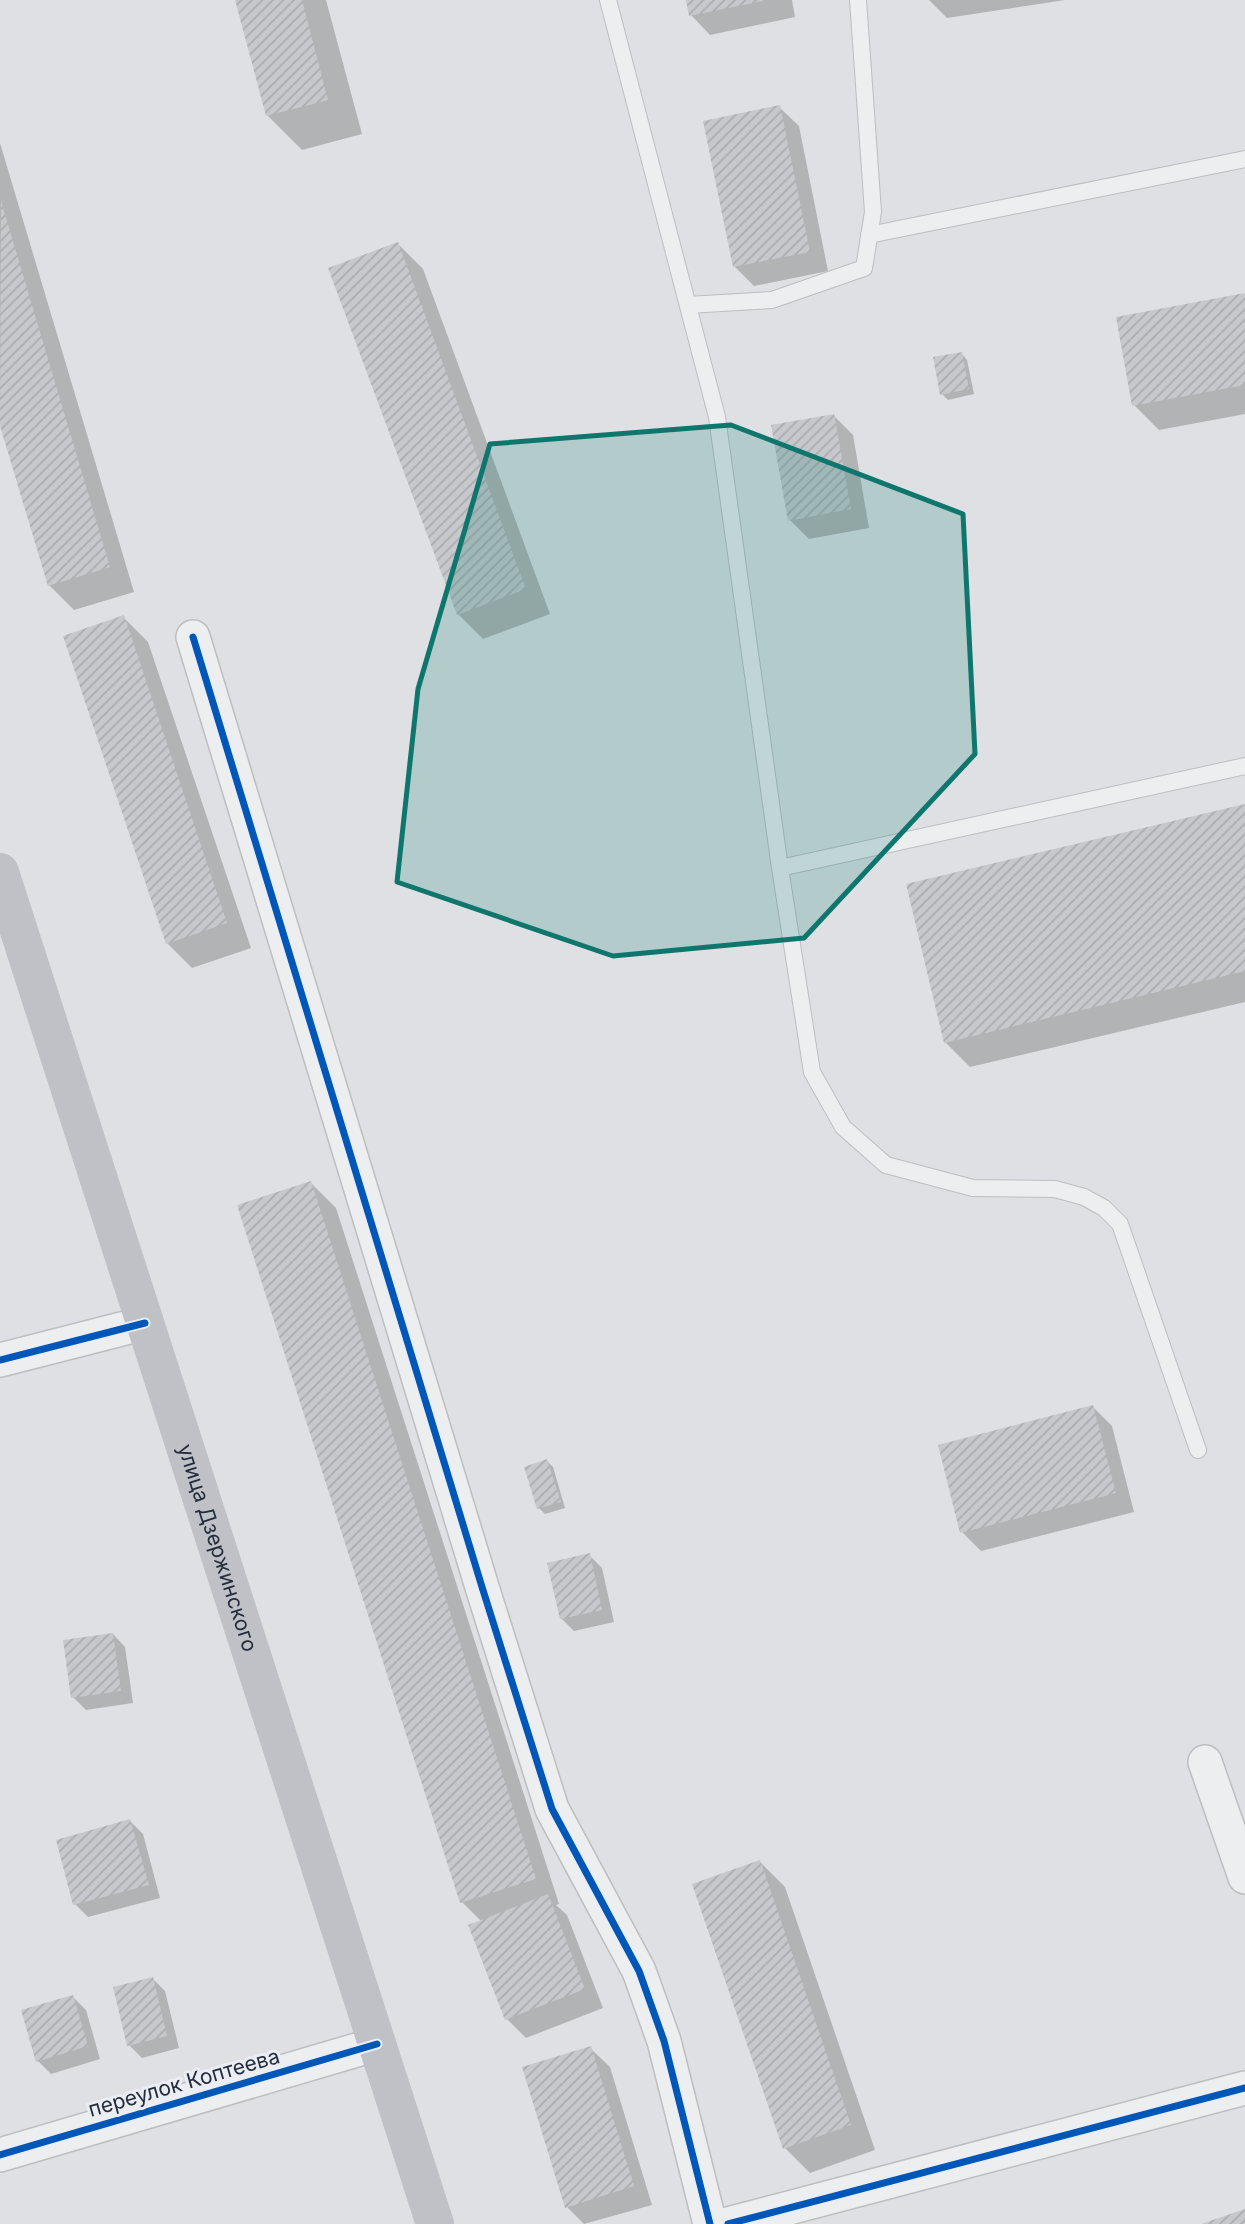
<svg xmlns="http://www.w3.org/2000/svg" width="1245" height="2224" font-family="Inter,sans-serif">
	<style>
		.shadow { fill: #0003 }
		.building { fill: url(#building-hatch) }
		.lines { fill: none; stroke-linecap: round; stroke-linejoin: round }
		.service-casing { stroke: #bcbec1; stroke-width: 18 }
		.minor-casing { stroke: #bcbec1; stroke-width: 36 }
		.service { stroke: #edeef0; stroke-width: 16 }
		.minor { stroke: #edeef0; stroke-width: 33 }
		.secondary { stroke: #bfc1c6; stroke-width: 38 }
		.cycleway-casing { stroke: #eaeef4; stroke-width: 11 }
		.cycleway { stroke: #0057b8; stroke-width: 7 }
		.marked { fill: #0f766e; fill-opacity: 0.2; stroke: #0f766e; stroke-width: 5; stroke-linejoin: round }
		.labels { text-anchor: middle; stroke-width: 6; stroke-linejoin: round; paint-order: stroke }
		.street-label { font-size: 21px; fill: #252c3c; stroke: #eaeef4 }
	</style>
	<defs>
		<pattern id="building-hatch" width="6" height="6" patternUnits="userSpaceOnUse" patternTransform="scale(1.75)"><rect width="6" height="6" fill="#c6c8cb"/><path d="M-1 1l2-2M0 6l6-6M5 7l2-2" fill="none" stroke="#aaacaf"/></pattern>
	</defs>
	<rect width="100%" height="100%" fill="#dee0e3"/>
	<g class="shadow">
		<path d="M237,0H326L362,134L302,150L268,116Z"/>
		<path d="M688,0H792L795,17L710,35L691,15Z"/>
		<path d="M929,0H1065L947,18Z"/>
		<path d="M779,107L799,126L828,271L754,286L735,267Z"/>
		<path d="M0,143L134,592L74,610L49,585L0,420Z"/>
		<path d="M398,244L423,269L550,614L483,639L458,614Z"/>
		<path d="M1245,295V414L1159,430L1134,405Z"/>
		<path d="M961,353L967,360L974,394L948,400L942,394Z"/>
		<path d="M833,415L853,435L869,528L809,539L790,520Z"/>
		<path d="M123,617L148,642L251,948L192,968L167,943Z"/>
		<path d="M1245,806V1002L970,1067L945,1042Z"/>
		<path d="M311,1183L336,1208L559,1904L556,1905L567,1915L603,2008L526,2038L507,2019L482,1922L462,1902Z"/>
		<path d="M1093,1407L1112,1426L1134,1512L981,1551L962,1532Z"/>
		<path d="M547,1461L553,1467L565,1508L545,1514L539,1508Z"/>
		<path d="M589,1555L602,1568L614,1622L574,1631L561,1618Z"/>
		<path d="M113,1634L125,1647L133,1703L86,1710L73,1697Z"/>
		<path d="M130,1821L143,1834L160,1898L88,1917L75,1904Z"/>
		<path d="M760,1862L785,1887L875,2150L810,2173L785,2148Z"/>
		<path d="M153,1979L165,1991L179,2048L142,2058L129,2045Z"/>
		<path d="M73,1997L86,2010L100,2059L51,2074L38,2061Z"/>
		<path d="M590,2048L610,2067L652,2205L584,2224L567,2207Z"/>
	</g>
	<g class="building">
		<path d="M235,0H302L328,100L266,116Z"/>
		<path d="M686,0H763V1L689,16Z"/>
		<path d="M780,105L810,252L733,267L703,121Z"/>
		<path d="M1,201L110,567L48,586L0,426Z"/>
		<path d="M398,242L526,589L457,615L328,268Z"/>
		<path d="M1245,293V385L1132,406L1116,317Z"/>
		<path d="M962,352L969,389L940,395L933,357Z"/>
		<path d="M834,414L851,509L788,521L771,425Z"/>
		<path d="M124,615L227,923L166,944L63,636Z"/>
		<path d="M1245,804V971L944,1043L906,884Z"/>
		<path d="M311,1181L536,1879L460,1903L237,1205Z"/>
		<path d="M1093,1405L1116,1493L960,1533L938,1445Z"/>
		<path d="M547,1459L561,1502L537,1509L524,1467Z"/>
		<path d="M590,1553L602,1610L560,1619L547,1563Z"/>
		<path d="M113,1633L121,1691L71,1698L63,1640Z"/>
		<path d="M130,1819L149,1885L73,1905L56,1840Z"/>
		<path d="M760,1860L851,2125L783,2149L692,1884Z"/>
		<path d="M548,1894L585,1989L505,2020L468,1925Z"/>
		<path d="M153,1977L167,2036L127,2046L113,1987Z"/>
		<path d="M73,1995L88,2046L36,2062L21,2010Z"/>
		<path d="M591,2046L634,2186L565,2208L522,2067Z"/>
		<path d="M1245,2209V2224H1201Z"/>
	</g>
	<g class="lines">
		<g class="service-casing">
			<g id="service">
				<path d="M608,0L717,417L780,868L1245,766"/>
				<path d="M869,235L1245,159"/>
				<path d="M688,305L772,300L864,268L873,212L858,0"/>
				<path d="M780,868L812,1072L843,1127L886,1165L973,1188L1055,1189L1084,1197L1104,1208L1120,1224L1198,1450"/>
			</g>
		</g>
		<g class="minor-casing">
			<g id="minor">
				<path d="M193,637L482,1587L552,1809L639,1971L664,2041L710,2224"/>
				<path d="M0,1360L145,1323"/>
				<path d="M1205,1762L1245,1877"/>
				<path d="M0,2155L377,2044"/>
				<path d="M728,2224L1245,2088"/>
			</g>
		</g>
		<use href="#service" class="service"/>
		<use href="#minor" class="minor"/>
		<path class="secondary" id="s1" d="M0,872L435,2224"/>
		<g class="cycleway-casing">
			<g id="cycleway">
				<path d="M193,637L482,1587L552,1809L639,1971L664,2041L710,2224"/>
				<path d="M0,1360L145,1323"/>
				<path d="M0,2155L377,2044"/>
				<path d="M728,2224L1245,2088"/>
			</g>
		</g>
		<use href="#cycleway" class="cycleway"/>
	</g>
	<path class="marked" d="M731,425L963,514L975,754L804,938L613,956L397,882L418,689L490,444Z"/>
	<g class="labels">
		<g class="street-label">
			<text dy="7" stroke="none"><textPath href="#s1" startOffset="710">улица Дзержинского</textPath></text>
			<text transform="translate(184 2083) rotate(-16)" y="7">переулок Коптеева</text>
		</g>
	</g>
</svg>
